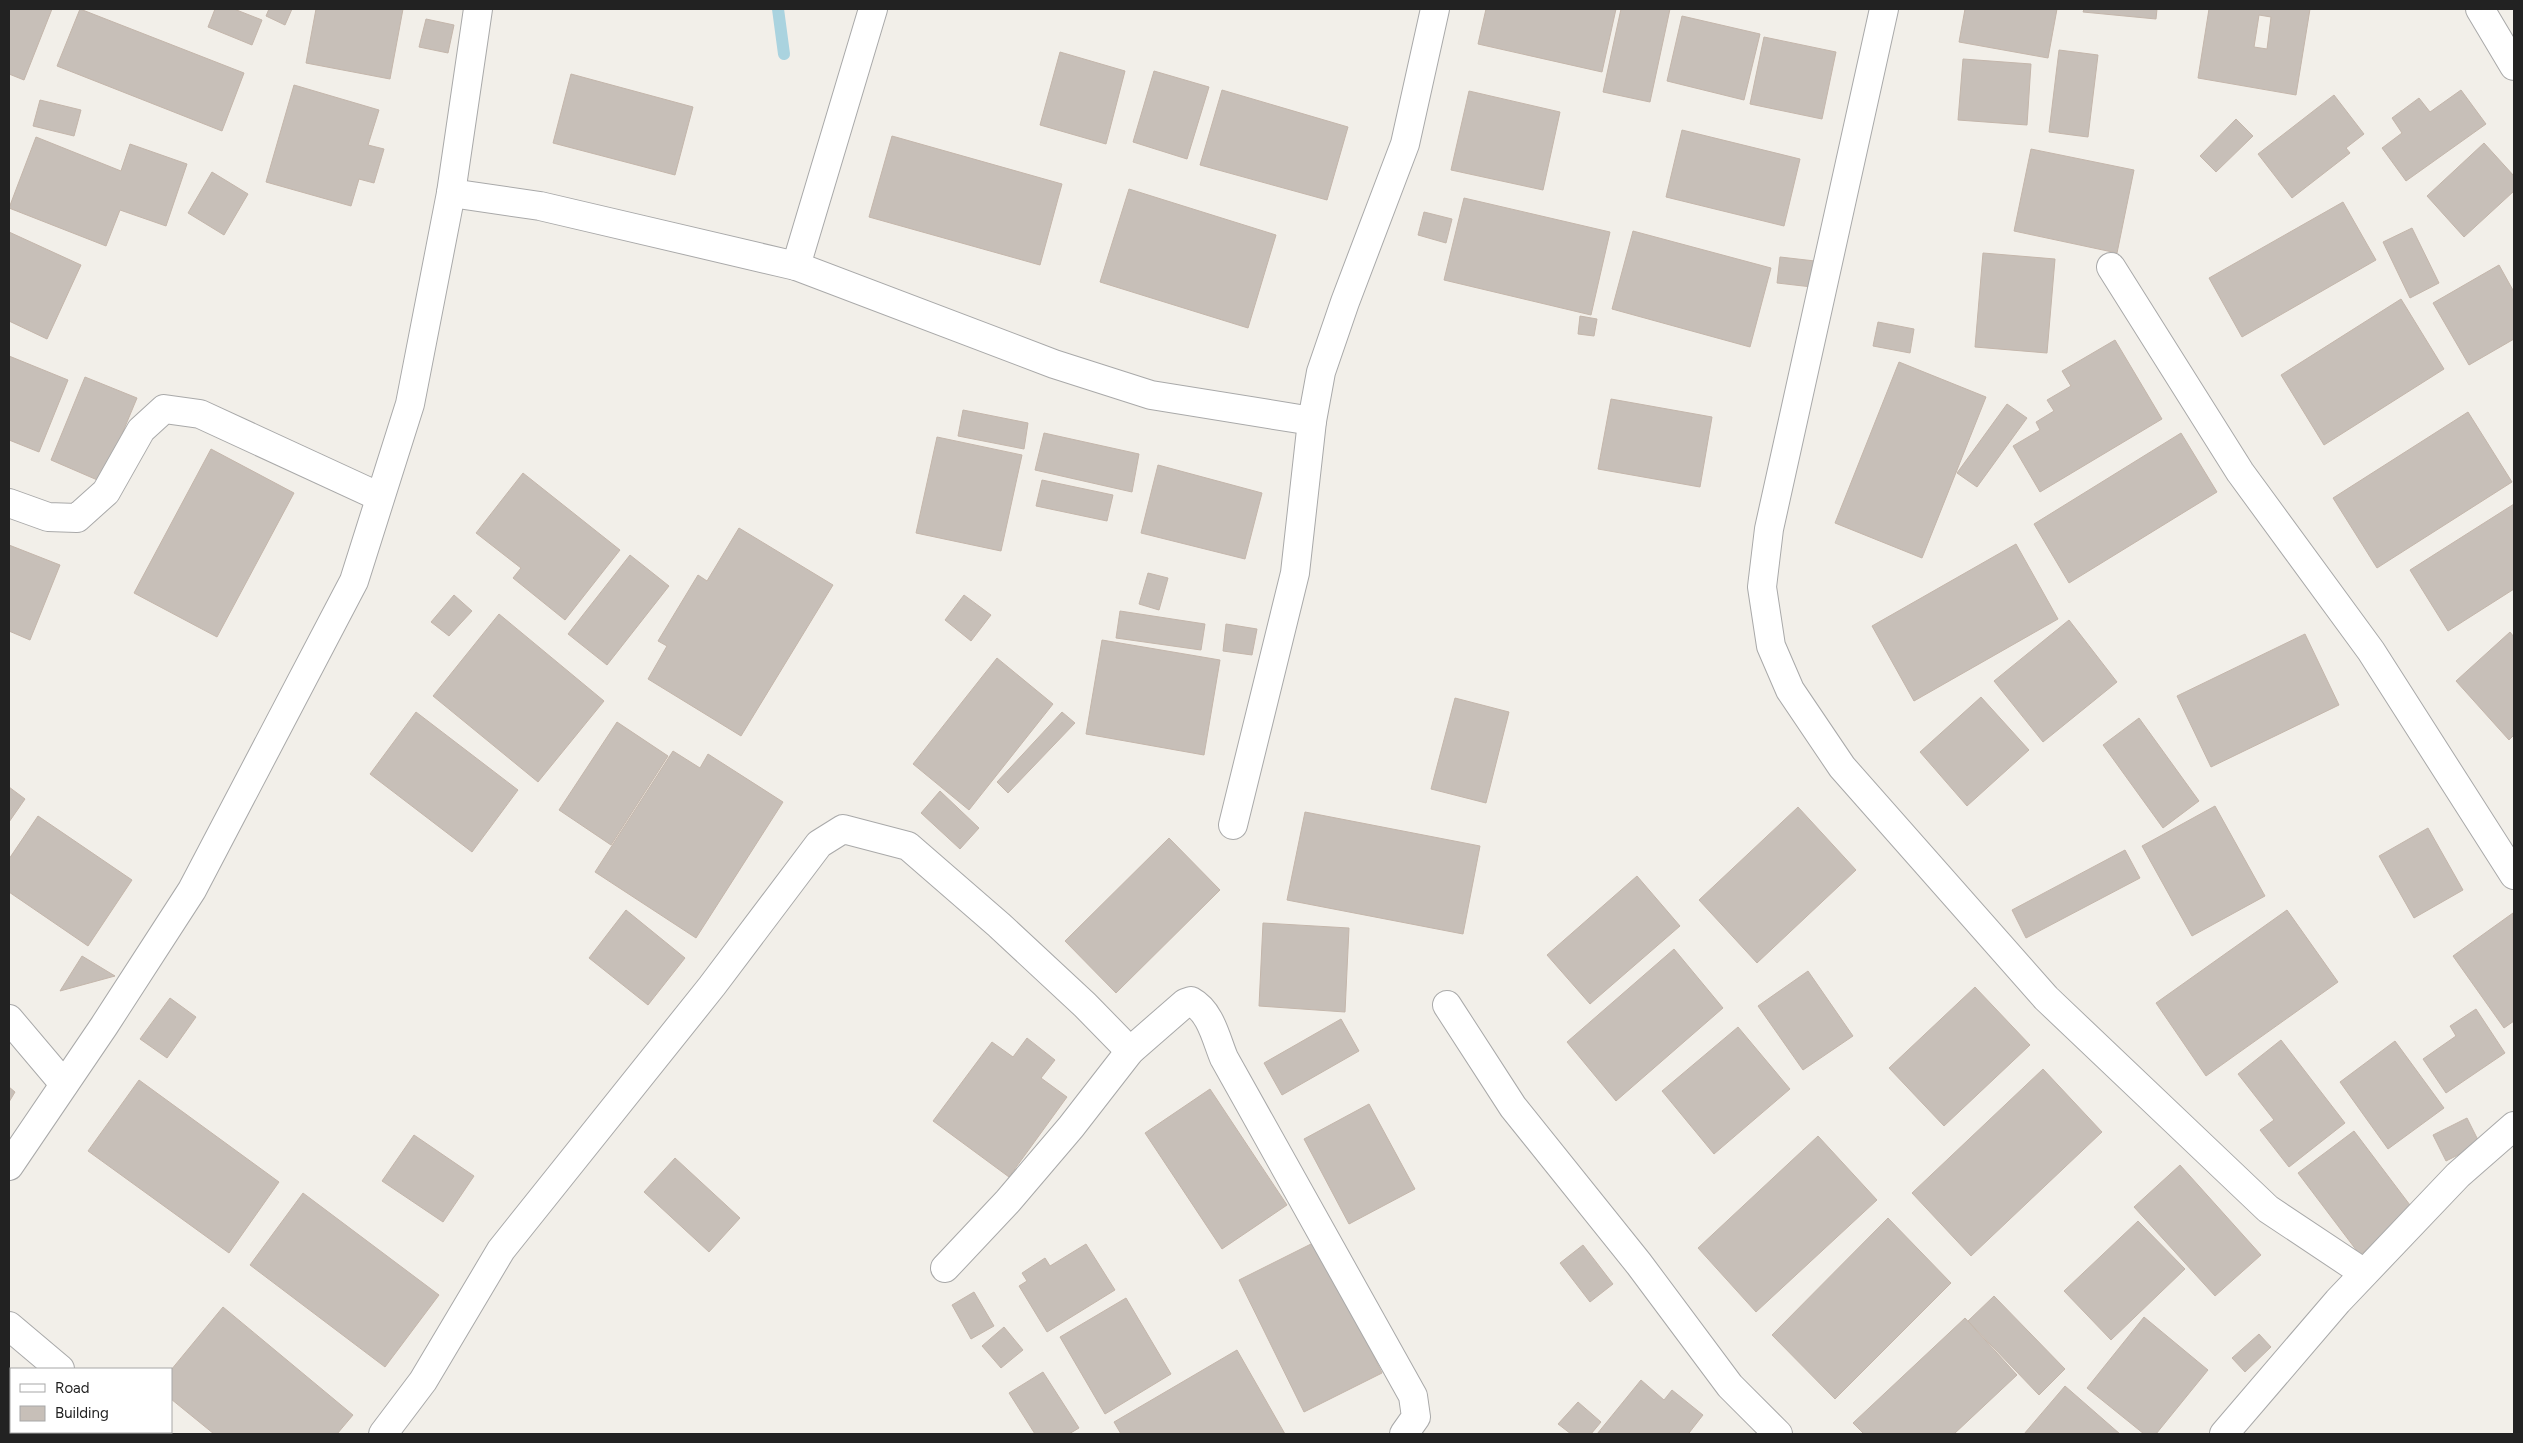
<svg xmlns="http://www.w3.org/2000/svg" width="2523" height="1443" font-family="Figtree,sans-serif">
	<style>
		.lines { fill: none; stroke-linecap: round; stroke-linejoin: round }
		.stream { stroke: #aad3df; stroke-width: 12 }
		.building { fill: #c7bfb8; stroke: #c4b6ab; fill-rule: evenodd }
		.street-casing { stroke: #a9a9a9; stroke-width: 30 }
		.street { stroke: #fff; stroke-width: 28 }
	</style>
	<rect width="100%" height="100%" fill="#f2efe9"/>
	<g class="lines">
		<path class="stream" d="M778,9L784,54"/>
	</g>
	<g class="building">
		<path d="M9,9H52L24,80L9,74Z"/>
		<path d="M80,9L244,73L222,131L57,66Z"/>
		<path d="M215,9H234L262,20L252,45L208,27Z"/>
		<path d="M269,9H292L285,25L266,16Z"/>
		<path d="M316,9H403L390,79L306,63Z"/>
		<path d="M1486,9H1616L1602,72L1478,44Z"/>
		<path d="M1621,9H1670L1650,102L1603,92Z"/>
		<path d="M1965,9H2057L2048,58L1959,42Z"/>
		<path d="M2084,9H2157L2156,19L2083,12Z"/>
		<path d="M2209,9H2310L2296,95L2198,78ZM2259,15L2271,17L2267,49L2254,47Z"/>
		<path d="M1682,16L1760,34L1744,100L1667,81Z"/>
		<path d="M426,19L454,25L448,53L419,47Z"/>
		<path d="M1764,37L1836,52L1822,119L1750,104Z"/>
		<path d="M2059,50L2098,55L2088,137L2049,132Z"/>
		<path d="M1060,52L1125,71L1106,144L1040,125Z"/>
		<path d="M1963,59L2031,64L2027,125L1958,120Z"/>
		<path d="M1154,71L1209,87L1187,159L1133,142Z"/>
		<path d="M571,74L693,107L675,175L553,143Z"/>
		<path d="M294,85L379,110L368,145L384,149L374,183L359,179L351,206L266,182Z"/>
		<path d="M1222,90L1348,127L1327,200L1200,165Z"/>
		<path d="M2461,90L2486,124L2406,181L2382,148L2402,133L2392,118L2419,98L2430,112Z"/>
		<path d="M1469,91L1560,112L1543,190L1451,170Z"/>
		<path d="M2334,95L2364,134L2346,148L2350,153L2292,198L2258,154Z"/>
		<path d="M40,100L81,110L74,136L33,126Z"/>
		<path d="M2236,119L2253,136L2216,172L2200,156Z"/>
		<path d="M1682,130L1800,159L1784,226L1666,197Z"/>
		<path d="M892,136L1062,184L1040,265L869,217Z"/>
		<path d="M36,137L121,171L130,144L187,164L166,226L120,210L106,246L9,208Z"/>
		<path d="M2484,143L2514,176V191L2464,237L2427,196Z"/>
		<path d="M2031,149L2134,170L2117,253L2014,231Z"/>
		<path d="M212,172L248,194L224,235L188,213Z"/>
		<path d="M1129,189L1276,235L1248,328L1100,282Z"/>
		<path d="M1464,198L1610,232L1591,315L1444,280Z"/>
		<path d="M2343,202L2376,260L2242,337L2209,278Z"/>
		<path d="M1424,212L1452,219L1446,243L1418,235Z"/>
		<path d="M2412,228L2439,283L2410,298L2383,242Z"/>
		<path d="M1633,231L1771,268L1750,347L1612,309Z"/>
		<path d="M9,232L81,265L47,339L9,321Z"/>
		<path d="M1983,253L2055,259L2047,353L1975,347Z"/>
		<path d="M1780,257L1815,261L1812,287L1777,283Z"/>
		<path d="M2499,265L2514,292V339L2469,365L2433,303Z"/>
		<path d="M2401,299L2444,369L2324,445L2281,375Z"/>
		<path d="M1580,316L1597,319L1594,336L1578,334Z"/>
		<path d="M1878,322L1914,329L1910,353L1873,346Z"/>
		<path d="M2115,340L2162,419L2040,492L2013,446L2040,430L2036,422L2054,411L2047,400L2071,386L2062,371Z"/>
		<path d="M9,356L68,380L39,452L9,440Z"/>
		<path d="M1899,362L1986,397L1922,558L1835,523Z"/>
		<path d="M85,377L137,398L102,482L51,460Z"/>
		<path d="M1611,399L1712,417L1700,487L1598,469Z"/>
		<path d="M2007,404L2027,418L1977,487L1957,473Z"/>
		<path d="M963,410L1028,423L1024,449L958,436Z"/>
		<path d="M2468,412L2512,482L2377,568L2333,498Z"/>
		<path d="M1044,433L1139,454L1132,492L1035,470Z"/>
		<path d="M2181,433L2217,492L2069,583L2034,524Z"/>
		<path d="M937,437L1022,455L1001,551L916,533Z"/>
		<path d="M211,449L294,493L217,637L134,593Z"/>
		<path d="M1158,465L1262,493L1245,559L1141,533Z"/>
		<path d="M523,473L620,550L565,620L513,578L521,568L476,533Z"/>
		<path d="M1042,480L1113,495L1107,521L1036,506Z"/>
		<path d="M2514,504V589L2448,631L2410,570Z"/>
		<path d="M739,528L833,585L741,736L648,679L667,646L658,641L698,575L707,581Z"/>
		<path d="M2016,544L2058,619L1914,701L1872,626Z"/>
		<path d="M9,545L60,565L30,640L9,631Z"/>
		<path d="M630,555L669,586L607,665L568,634Z"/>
		<path d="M1148,573L1168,578L1159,610L1139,604Z"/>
		<path d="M454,595L472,611L449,636L431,622Z"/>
		<path d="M964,595L991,615L971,641L945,620Z"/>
		<path d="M1120,611L1205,624L1201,650L1116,638Z"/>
		<path d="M499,614L604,701L538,782L433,696Z"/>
		<path d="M2069,620L2117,682L2043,742L1994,681Z"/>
		<path d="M1226,624L1257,629L1252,655L1223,651Z"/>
		<path d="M2510,632L2514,637V735L2509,740L2456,681Z"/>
		<path d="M2305,634L2339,705L2211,767L2177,696Z"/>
		<path d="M1102,640L1220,660L1204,755L1086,734Z"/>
		<path d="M997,658L1053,704L969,810L913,764Z"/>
		<path d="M1981,697L2029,750L1967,806L1920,752Z"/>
		<path d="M1455,698L1509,712L1486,803L1431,789Z"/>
		<path d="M416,712L518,790L472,852L370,774Z"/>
		<path d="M1062,712L1075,723L1008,793L997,782Z"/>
		<path d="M2139,718L2199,801L2163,828L2103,745Z"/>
		<path d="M617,722L668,756L611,845L559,810Z"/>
		<path d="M673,751L700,768L708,754L783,802L696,938L595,872Z"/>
		<path d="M9,787L25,799L9,822Z"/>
		<path d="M940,791L979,828L960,849L921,813Z"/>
		<path d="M2215,806L2265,896L2192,936L2142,846Z"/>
		<path d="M1798,807L1856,870L1757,963L1699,900Z"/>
		<path d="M1305,812L1480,846L1463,934L1287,900Z"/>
		<path d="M38,816L132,880L88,946L9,892V859Z"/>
		<path d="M2428,828L2463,890L2414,918L2379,856Z"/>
		<path d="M1169,838L1220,890L1116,993L1065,941Z"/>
		<path d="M2125,850L2140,878L2026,938L2012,910Z"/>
		<path d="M1637,876L1680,926L1590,1004L1547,955Z"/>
		<path d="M626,910L685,958L648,1005L589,958Z"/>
		<path d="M2287,910L2338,982L2206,1076L2156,1003Z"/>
		<path d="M2513,913L2514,1021L2504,1028L2453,956Z"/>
		<path d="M1263,923L1349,928L1345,1012L1259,1006Z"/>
		<path d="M1674,949L1723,1008L1616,1101L1567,1042Z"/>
		<path d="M82,956L115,976L60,991Z"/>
		<path d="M1808,971L1853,1036L1803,1070L1758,1006Z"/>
		<path d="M1975,987L2030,1045L1944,1126L1889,1068Z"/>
		<path d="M170,998L196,1017L167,1058L140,1039Z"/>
		<path d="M2476,1009L2505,1053L2446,1093L2423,1059L2456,1036L2450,1026Z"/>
		<path d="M1341,1019L1359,1051L1282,1095L1264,1063Z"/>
		<path d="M1738,1027L1790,1089L1714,1154L1662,1091Z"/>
		<path d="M1027,1038L1055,1060L1041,1078L1067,1097L1009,1177L933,1121L992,1042L1013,1057Z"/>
		<path d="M2281,1040L2345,1123L2289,1167L2260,1130L2274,1120L2238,1074Z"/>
		<path d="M2395,1041L2444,1108L2388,1149L2340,1082Z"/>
		<path d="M2043,1069L2102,1132L1971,1256L1912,1193Z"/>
		<path d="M139,1080L279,1182L229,1253L88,1151Z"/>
		<path d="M9,1087L15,1092L9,1102Z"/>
		<path d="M1210,1089L1287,1205L1222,1249L1145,1133Z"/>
		<path d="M1369,1104L1415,1189L1349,1224L1304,1139Z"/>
		<path d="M2467,1118L2480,1144L2446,1161L2433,1135Z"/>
		<path d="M2354,1131L2416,1213L2360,1255L2298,1173Z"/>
		<path d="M414,1135L474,1176L443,1222L382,1181Z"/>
		<path d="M1818,1136L1877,1200L1756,1312L1698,1248Z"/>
		<path d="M675,1158L740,1218L709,1252L644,1192Z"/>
		<path d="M2180,1165L2261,1255L2215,1296L2134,1207Z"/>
		<path d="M303,1193L439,1295L385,1367L250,1265Z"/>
		<path d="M1888,1218L1951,1283L1835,1399L1772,1335Z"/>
		<path d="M2138,1221L2185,1269L2111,1340L2064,1291Z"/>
		<path d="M1317,1241L1382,1373L1304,1412L1239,1280Z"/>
		<path d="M1086,1244L1115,1290L1047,1332L1019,1286L1027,1281L1022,1273L1045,1258L1050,1266Z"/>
		<path d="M1583,1245L1613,1284L1590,1302L1560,1263Z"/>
		<path d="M974,1292L994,1326L971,1339L952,1305Z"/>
		<path d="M1994,1296L2065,1369L2039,1395L1968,1321Z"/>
		<path d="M1126,1298L1171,1374L1105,1414L1060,1337Z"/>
		<path d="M223,1307L353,1415L337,1434H214L171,1399V1370Z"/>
		<path d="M2144,1317L2208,1370L2156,1434H2144L2087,1388Z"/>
		<path d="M1965,1318L2017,1375L1954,1434H1864L1853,1423Z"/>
		<path d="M1004,1327L1023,1350L1001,1368L982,1346Z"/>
		<path d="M2259,1334L2271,1347L2245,1372L2232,1358Z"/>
		<path d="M1237,1350L1285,1434H1121L1114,1422Z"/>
		<path d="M1043,1372L1079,1428L1069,1434H1035L1009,1393Z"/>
		<path d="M1641,1380L1664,1400L1672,1390L1703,1415L1689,1433L1691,1434H1597Z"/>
		<path d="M2065,1386L2120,1434H2024Z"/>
		<path d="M1578,1402L1601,1422L1591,1434H1571L1558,1424Z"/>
	</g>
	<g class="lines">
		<g class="street-casing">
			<g id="street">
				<path d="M1884,9L1769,529L1762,587L1771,646L1790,690L1842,767L2046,998L2268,1209L2364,1273"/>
				<path d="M2480,9L2514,66"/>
				<path d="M451,193L540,206L796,266L1054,364L1151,395L1312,421"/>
				<path d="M796,266L873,9"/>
				<path d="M2111,267L2240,472L2371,651L2514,875"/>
				<path d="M9,503L48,517L77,518L106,492L141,430L164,409L200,414L380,497"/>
				<path d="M1233,825L1295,573L1312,421L1321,372L1345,302L1405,144L1435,9"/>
				<path d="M1447,1005L1513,1107L1639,1264L1730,1386L1778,1434"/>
				<path d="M9,1019L64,1084"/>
				<path d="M9,1166L104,1026L192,890L354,581L410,404L451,193L478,9"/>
				<path d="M945,1268L1008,1201L1071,1127L1130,1051L1185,1003L1191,1001C1211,1012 1216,1039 1224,1058L1413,1396L1416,1417L1404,1434"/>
				<path d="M9,1326L60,1369"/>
				<path d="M137,1432L140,1434"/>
				<path d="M383,1434L423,1381L501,1250L712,986L819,844L843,829L908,846L999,925L1085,1005L1130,1051"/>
				<path d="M2224,1434L2338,1301L2458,1175L2514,1126"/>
			</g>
		</g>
		<use href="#street" class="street"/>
	</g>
	<rect width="2523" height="1443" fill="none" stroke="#222222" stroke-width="20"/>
	<rect x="10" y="1368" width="162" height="65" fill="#ffffff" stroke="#a7a7a7"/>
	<rect x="20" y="1384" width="25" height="8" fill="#ffffff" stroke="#a7a7a7"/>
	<text x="55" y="1393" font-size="15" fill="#222222">Road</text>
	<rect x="20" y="1406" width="25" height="15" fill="#c7bfb8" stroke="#a7a7a7"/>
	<text x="55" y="1418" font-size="15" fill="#222222">Building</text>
</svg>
